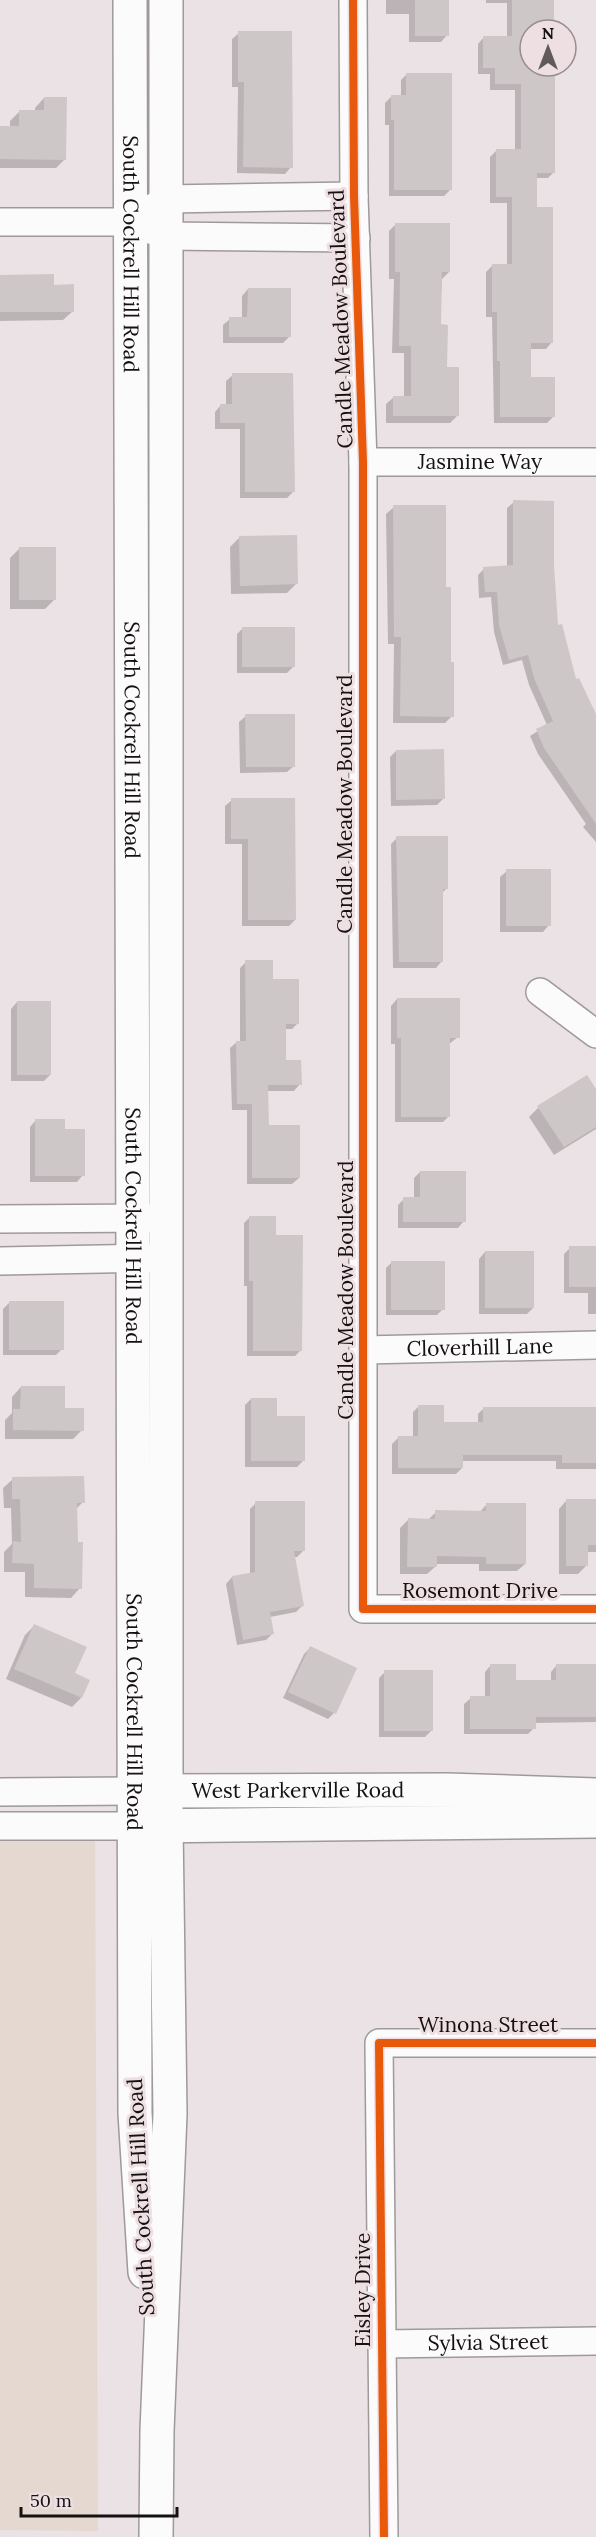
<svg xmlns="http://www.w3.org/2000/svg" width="596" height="2537" font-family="Lora,serif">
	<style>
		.green { fill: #e4d8d1 }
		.shadow { fill: #0003 }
		.building { fill: #cdc7c7 }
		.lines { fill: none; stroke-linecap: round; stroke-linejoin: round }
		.minor-casing { stroke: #9f999b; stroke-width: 30 }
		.major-casing { stroke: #9f999b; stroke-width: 36 }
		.minor { stroke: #fcfbfb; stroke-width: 27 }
		.major { stroke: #fcfbfb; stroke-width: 33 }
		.cycleway-casing { stroke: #eedfe3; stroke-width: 11 }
		.cycleway { stroke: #e8590c; stroke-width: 8 }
		.labels { text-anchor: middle; stroke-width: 6; stroke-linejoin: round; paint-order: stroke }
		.street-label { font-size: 21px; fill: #151012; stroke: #eedfe3 }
	</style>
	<rect width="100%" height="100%" fill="#eae2e4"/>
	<path class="green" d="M0,1832H95L98,2531L0,2530Z"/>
	<g class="shadow">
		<path d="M386,0H447V35L441,42H409V14H386Z"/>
		<path d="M486,0H553V30H530V66H553L554,172L548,178H535V208L552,342L546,349H530V378L553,417L547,423H494L492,317H486V272L492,266H507V203H490V157L496,151H515V90H490V74H478V44L484,37H507V3H486Z"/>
		<path d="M239,33L291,167L285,174L237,173L238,87H232V39Z"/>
		<path d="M407,74L450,190L444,196H389V125H385V103L391,97H401V80Z"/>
		<path d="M44,98L65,159L56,168H0V127H10V121L19,112H35V108Z"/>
		<path d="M396,224L449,272L442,279L439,326L446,369L457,416L450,423H386V404L394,397H404V353H392L394,279H389V231Z"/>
		<path d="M0,276L53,286L73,311L63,320L0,321Z"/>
		<path d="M248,289L289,337L283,343H223V325L230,319H242V296Z"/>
		<path d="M233,375L293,492L287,498H240V429H215V412L221,405H226V381Z"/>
		<path d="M514,502L552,566L557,627L575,681L596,718V842L583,827L586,824L538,754L530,736L547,725L529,685L522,660L503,665L494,632L491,597L479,598L478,575L484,569L507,567V508Z"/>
		<path d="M394,507L444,589L452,716L445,723H393L394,644H388L386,514Z"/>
		<path d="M240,537L296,584L287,593L231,594L230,547Z"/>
		<path d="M20,548L54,600L45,609H10V558Z"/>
		<path d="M243,628L293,667L287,673H237V634Z"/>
		<path d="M246,716L294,766L287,772L240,773L239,722Z"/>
		<path d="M396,751L443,799L437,805L391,806L390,757Z"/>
		<path d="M232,800L295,920L289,926H242V844H225V806Z"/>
		<path d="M397,838L446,889L442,893V961L436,968H393L391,844Z"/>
		<path d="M507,871L549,925L543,932H500V877Z"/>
		<path d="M246,962L271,980L298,1023L292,1029H284L285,1062L300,1084L294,1091H267L268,1127L299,1178L292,1184H247V1110H232L230,1048L237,1042H240V968Z"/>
		<path d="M397,999L458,1037L449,1044V1116L443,1122H395V1044H391V1006Z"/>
		<path d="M17,1002L50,1075L44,1081H11V1009Z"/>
		<path d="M596,1092V1129L554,1155L529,1117L538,1108Z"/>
		<path d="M36,1120L63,1131L83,1175L77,1182H30V1127Z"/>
		<path d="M420,1172L464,1221L458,1228H398V1205L404,1199H414V1178Z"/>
		<path d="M250,1217L274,1237L301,1350L295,1356H247V1286H244V1223Z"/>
		<path d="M570,1248H596V1314H588V1293H564V1254Z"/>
		<path d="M485,1252L533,1308L527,1314H479V1259Z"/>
		<path d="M392,1262L443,1309L437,1315H386V1268Z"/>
		<path d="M9,1303L62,1349L56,1355H3V1309Z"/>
		<path d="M21,1387L82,1430L73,1439H5V1420L12,1413V1397Z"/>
		<path d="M251,1399L275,1418L303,1461L297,1467H245V1405Z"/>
		<path d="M419,1406L442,1424H478V1414L484,1408H596V1469H556V1461H462V1468L456,1474H392V1444L398,1438H413V1412Z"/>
		<path d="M13,1479L83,1502L75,1510L80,1588L71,1598L25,1597V1572H4V1552L12,1544L11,1508H4L3,1488Z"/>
		<path d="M566,1501H596V1552H586V1566L578,1574H559V1509Z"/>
		<path d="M256,1503L303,1551L297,1557H293L302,1606L296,1612L270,1617L272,1634L266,1640L237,1645L226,1584L232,1577L250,1574V1509Z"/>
		<path d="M487,1504L525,1564L517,1571H479V1564H435V1567L427,1574H400V1528L408,1520H428L436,1512L479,1513Z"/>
		<path d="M34,1626L73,1674L81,1698L72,1707L6,1679L25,1635Z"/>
		<path d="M310,1648L334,1713L328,1719L283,1698L304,1654Z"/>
		<path d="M491,1665L515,1682H551V1672L557,1665H596V1722L534,1723V1728L528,1734H464V1704L471,1698H485V1672Z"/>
		<path d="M385,1672L432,1730L425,1737H379V1678Z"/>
	</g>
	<g class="building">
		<rect x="415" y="0" width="34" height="36"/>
		<path d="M512,0H554V28H530V66H555V173H537V207H553V343H531V377H555V417H500V361H497V312H492V264H512V197H496V149H521V84H495V68H483V36H512Z"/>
		<path d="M238,31H292L293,168L243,167L244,82H238Z"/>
		<path d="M406,73H452V190H394V120H391V95H406Z"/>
		<path d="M44,97H67L66,160L0,159V126H19V110H44Z"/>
		<path d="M395,223H450V272H442L441,324L448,325L447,367H459V416H393V396H411V346H399L400,272H395Z"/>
		<path d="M54,274V285L74,284V312H0V275Z"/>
		<path d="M248,288H291V337H229V317H247Z"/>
		<path d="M232,373H293L295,492H245V423H220V404H232Z"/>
		<path d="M513,500L554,501V566L558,625L562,624L576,679L579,678L596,714V824L544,748L536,729L553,721L534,678L528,655L509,660L499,625L497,592H485L483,567L513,565Z"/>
		<path d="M393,505H446V587H451V662H454V717L400,716L401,637H394Z"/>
		<path d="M297,535L298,584L240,586L239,536Z"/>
		<rect x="19" y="547" width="37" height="53"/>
		<rect x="242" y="627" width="53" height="40"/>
		<path d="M245,714H295V767H246Z"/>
		<path d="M444,749L445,799L396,800V750Z"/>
		<path d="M231,798H295L296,920H248V839H231Z"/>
		<path d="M396,836H448V889H443V962H399Z"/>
		<rect x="506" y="869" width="45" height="57"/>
		<path d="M245,960H273V979H299V1024H286V1060H301L302,1085H268L269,1125H300V1178H252V1104H237L236,1041H246Z"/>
		<path d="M397,998H460V1038H450V1117H401V1038H397Z"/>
		<rect x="17" y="1001" width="34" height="74"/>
		<path d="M587,1075L596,1089V1127L564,1147L537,1106Z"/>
		<path d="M35,1119H65V1129H85V1176H35Z"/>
		<path d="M420,1171H466V1222H403V1197H420Z"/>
		<path d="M249,1216H276V1235H303L302,1351H253V1281H249Z"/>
		<rect x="569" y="1246" width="27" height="41"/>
		<rect x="485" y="1251" width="49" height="57"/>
		<rect x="391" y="1261" width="54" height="49"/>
		<rect x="9" y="1301" width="55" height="49"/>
		<path d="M21,1386H65V1408H84V1431L13,1430V1409H20Z"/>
		<path d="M251,1398H277V1416H305V1461H251Z"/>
		<path d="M418,1405H444V1422H483V1407H596V1463H562V1455H463V1468H398V1436H418Z"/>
		<path d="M84,1476L85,1503H77L78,1542H83L82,1589L34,1588V1564L12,1563L13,1541L21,1542L20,1499H12V1477Z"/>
		<path d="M566,1499H596V1545H588V1566H566Z"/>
		<path d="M255,1501H305V1551H294L304,1606L270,1612L274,1634L243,1640L232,1576L255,1572Z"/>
		<path d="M486,1503H526V1564H486V1557L437,1556V1567H407L408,1518L435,1519V1510L486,1511Z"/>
		<path d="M34,1624L87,1647L75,1673L90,1680L82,1698L14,1669Z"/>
		<path d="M310,1646L357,1668L336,1714L288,1692Z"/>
		<path d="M490,1664H516V1680H556V1664H596V1717H536V1729H470V1696H490Z"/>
		<rect x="384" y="1670" width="49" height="61"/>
	</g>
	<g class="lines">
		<g class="minor-casing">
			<g id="minor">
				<path d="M353,0L354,196L363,462V1609H596"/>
				<path d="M149,210L166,199L354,196"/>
				<path d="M0,222H130L166,236L356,238"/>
				<path id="s1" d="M363,462H596"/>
				<path d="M540,992L596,1034"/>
				<path d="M0,1219L154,1218"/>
				<path d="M0,1261L152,1258"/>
				<path id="s2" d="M364,1350L596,1345"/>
				<path d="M0,1792L133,1791"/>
				<path d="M0,1826H133"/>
				<path id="s3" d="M382,2344L596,2341"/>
				<path d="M384,2537L379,2043H596"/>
			</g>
		</g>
		<g class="major-casing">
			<g id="major">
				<path id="s4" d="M130,0L135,2113L145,2272"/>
				<path id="s5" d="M145,1791L447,1790L596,1795"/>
				<path d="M145,1826L596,1821"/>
				<path d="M156,2537L157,2431L170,2114L166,1825V0"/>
			</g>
		</g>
		<use href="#minor" class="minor"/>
		<use href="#major" class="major"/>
		<g class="cycleway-casing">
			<g id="cycleway">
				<path d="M353,0L354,196L363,462V1609H596"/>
				<path d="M384,2537L379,2043H596"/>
			</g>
		</g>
		<use href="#cycleway" class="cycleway"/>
	</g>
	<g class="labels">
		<g class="street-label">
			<text dy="7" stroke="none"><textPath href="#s4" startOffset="254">South Cockrell Hill Road</textPath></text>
			<text transform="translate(341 319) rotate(-92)" y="7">Candle Meadow Boulevard</text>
			<text dy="7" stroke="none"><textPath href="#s1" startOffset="117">Jasmine Way</textPath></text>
			<text dy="7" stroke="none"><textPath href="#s4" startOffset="740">South Cockrell Hill Road</textPath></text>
			<text transform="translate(345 804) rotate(-90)" y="7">Candle Meadow Boulevard</text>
			<text dy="7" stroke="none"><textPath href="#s4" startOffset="1226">South Cockrell Hill Road</textPath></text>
			<text transform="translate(346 1290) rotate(-90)" y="7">Candle Meadow Boulevard</text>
			<text dy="7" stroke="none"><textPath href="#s2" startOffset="116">Cloverhill Lane</textPath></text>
			<text x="480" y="1598">Rosemont Drive</text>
			<text dy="7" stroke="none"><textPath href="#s4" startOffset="1712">South Cockrell Hill Road</textPath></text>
			<text dy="7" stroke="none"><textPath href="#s5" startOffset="153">West Parkerville Road</textPath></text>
			<text x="488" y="2032">Winona Street</text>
			<text transform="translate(141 2197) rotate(-93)" y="7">South Cockrell Hill Road</text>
			<text transform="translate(363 2290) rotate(-90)" y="7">Eisley Drive</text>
			<text dy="7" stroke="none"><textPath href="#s3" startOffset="106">Sylvia Street</textPath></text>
		</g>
	</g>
	<g transform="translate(548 48)"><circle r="28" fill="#eedfe3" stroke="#978c8f" stroke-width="1.5"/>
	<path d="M0-4.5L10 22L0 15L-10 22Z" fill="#605a5c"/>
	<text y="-9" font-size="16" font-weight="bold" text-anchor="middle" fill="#151012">N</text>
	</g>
	<path d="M21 2507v9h156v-9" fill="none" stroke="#151012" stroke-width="3"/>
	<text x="30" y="2507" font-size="18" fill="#151012" stroke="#eedfe3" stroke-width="4.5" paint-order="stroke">50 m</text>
</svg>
